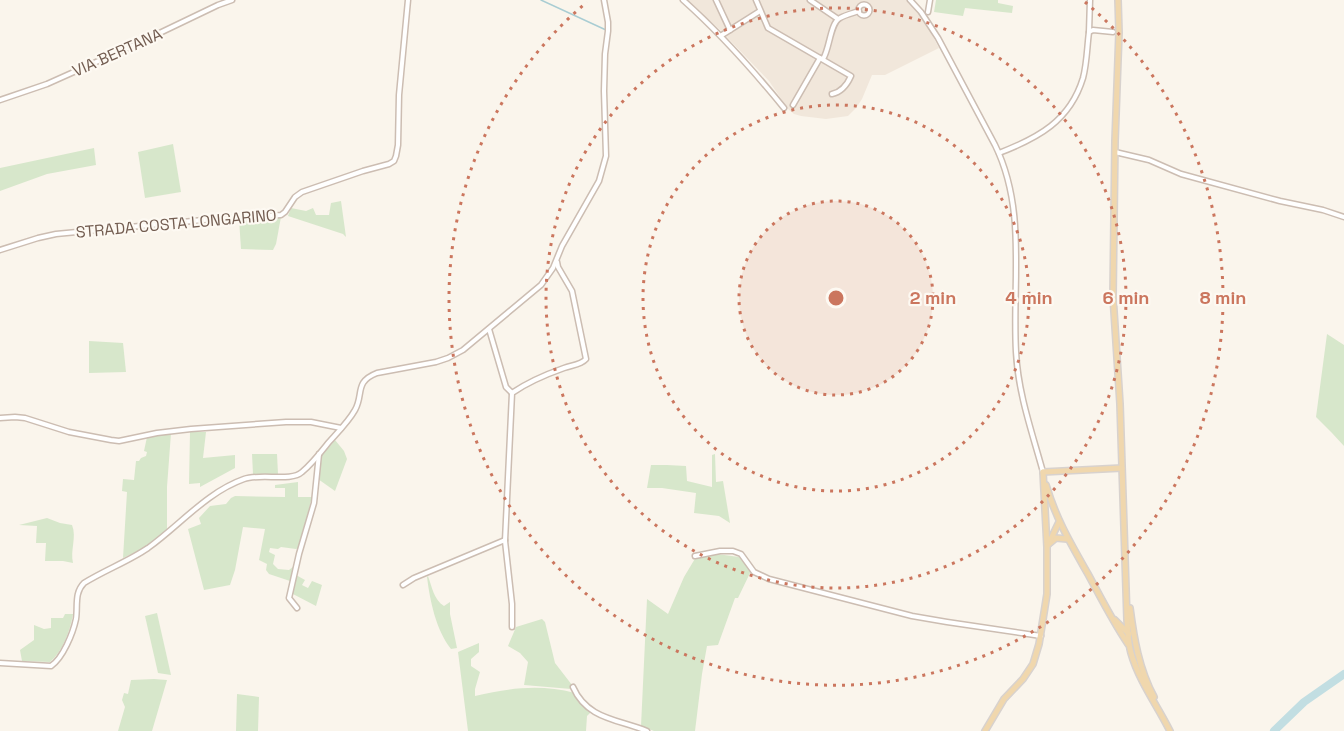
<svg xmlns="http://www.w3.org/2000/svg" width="1344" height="731" font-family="'Space Grotesk',sans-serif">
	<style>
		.residential { fill: #f1e7db }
		.green { fill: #d7e7cb }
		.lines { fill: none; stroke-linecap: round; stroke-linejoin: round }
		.stream { stroke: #a9cdd3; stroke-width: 1.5 }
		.river { stroke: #c2dee2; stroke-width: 8 }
		.minor-casing { stroke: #ccbdb2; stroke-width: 7 }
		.major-casing { stroke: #d8d2ce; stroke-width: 8 }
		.minor { stroke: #fff; stroke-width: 4 }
		.major { stroke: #f0d7ad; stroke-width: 5 }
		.ring { fill: none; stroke: #cb765e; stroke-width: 3; stroke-dasharray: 3 6 }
		.labels { text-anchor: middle; stroke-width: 4.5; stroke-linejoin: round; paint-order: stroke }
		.street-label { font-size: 16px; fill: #735d51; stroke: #fdf9f2 }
		.centre { fill: #cb765e; stroke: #fdf9f2; stroke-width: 3 }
		.ring-label { font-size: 18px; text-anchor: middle; font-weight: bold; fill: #cb765e; stroke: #fdf9f2; stroke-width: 4.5; stroke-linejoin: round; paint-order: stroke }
	</style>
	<rect width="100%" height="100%" fill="#faf5ec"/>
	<path class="residential" d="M687,0H907L924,20L939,48L885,75H872L862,99L856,108L848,116L826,119L801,116L794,114L788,109L769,81L720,30Z"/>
	<g class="green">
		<path d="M936,0H998V3L1013,6L1012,13L965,8L963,16L934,12Z"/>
		<path d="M173,144L181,192L145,198L138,152Z"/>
		<path d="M94,148L96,165L47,174L0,191V168Z"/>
		<path d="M341,201L346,237L343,234L288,216L291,208L306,211L313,208L316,215H329L331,203Z"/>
		<path d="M281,217L276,244L273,250L241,249L239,219Z"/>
		<path d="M1327,334L1344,345V446L1332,433L1316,417Z"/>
		<path d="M89,341L123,343L126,372L89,373Z"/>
		<path d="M190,432H206L203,458L235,455V468L200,487V483L189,484Z"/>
		<path d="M171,433L167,487V531L146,547L123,558L127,492L122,491L123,479L134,480L136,461H139L141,458L146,456L147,452L144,451L147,437Z"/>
		<path d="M335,440L344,451L347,459L335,491L318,479L322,455Z"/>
		<path d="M252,454H277L278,474H253Z"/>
		<path d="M715,454L716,482L723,481L730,523L719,516L694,513L696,493L662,488H647L651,465H667L686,466L687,481L712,487V455Z"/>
		<path d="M298,482V497H312L299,548L296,549L281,547L278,549L270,548L269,552L275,555L273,564L278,569L289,570L294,566L290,581L269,574L266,570L267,564L259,560L265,529L243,527L235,570L230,585L204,590L188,529L201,524L199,518L210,506L226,504L231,498L235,496L285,497V488H275V485Z"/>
		<path d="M47,518L60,523L72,525C77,537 70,550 73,563L63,561H45L46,543H36L37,526L19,525Z"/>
		<path d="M717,554L739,557L751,571L738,598H735L718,645L707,646L702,674L695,731H654L641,726L647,599L668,614L684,577L696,557Z"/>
		<path d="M296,575L305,580L302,585L308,588L312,581L322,585L316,606L291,593Z"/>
		<path d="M428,576C432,587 434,600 444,606L450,602V614L457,648L451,649C436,630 430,601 427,577Z"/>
		<path d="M157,613L171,675L158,673L145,616Z"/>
		<path d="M65,614H73C70,631 63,651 50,662L22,661L20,650L34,640V625L44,629L51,628V618H63Z"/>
		<path d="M542,619L545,622L555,663L572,685L571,689L524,685L528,662L520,653L508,646L516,627Z"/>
		<path d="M479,643V652L471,659V666L480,672L475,689V696C510,688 540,684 575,693L591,712L587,716L586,731H468L458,652Z"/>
		<path d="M154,679L167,680L152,731H118L125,707L122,700L124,693L128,694L131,680Z"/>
		<path d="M237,694L259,697L258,731H236Z"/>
	</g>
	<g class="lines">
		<path class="stream" d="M541,0L606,30"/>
		<path class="river" d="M1274,731L1304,702L1344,674"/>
		<g class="minor-casing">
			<g id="minor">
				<path d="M683,0C720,33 753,70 784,108"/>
				<path d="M716,0L730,30"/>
				<path d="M756,0L768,28L851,76C847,85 842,92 832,94"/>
				<path d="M810,0L838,19"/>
				<path d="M910,0L921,12L938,38L995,145C1027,210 1012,282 1016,352C1018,393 1032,432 1043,472"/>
				<circle cx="864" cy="10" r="5.5"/>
				<path d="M928,12L930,0"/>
				<path d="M1089,32L1090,0"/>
				<path d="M722,35L760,11"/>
				<path d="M823,59C830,48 830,23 840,18C845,15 853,13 859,11"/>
				<path d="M0,100L47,84L143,41L218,5L232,0"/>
				<path d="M793,105L820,58"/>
				<path d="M1115,152L1149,160L1181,174L1280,201L1323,210L1344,217"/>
				<path d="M999,153C1038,138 1070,121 1083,78C1087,63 1087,47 1089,32L1093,30L1113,32"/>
				<path d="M0,250L38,238L56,234L203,220L281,215L285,212L295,197L302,192L363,171L389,164L394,161L396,156L398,145L399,95L408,0"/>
				<path d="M489,329L506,387L512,393"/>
				<path d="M0,418L15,417L25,418L69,432L111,440L119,441L157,433L191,429L286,422H311L341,428"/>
				<path d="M695,556L720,551H733L741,554L754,572L769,579L912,616L947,622L1041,636"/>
				<path d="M403,585L414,578L505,540"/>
				<path d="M297,608L289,598L299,554L314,503L319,454"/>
				<path d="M512,627V604L505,541L512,393C528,382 547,374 564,368C572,365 581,365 586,359L572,291L558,267L557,262"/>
				<path d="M0,663L51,666C63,658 73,633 76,619C78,606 74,593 84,583C105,570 129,561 148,548C180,525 207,492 244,479C261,473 291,482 302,472C312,464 321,452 329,442C338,432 349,421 355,410C364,394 354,382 377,373L436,362L448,358L463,350L541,285L553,268L562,246L599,181L606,156L604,91L605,54L608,31V22L604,0"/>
				<path d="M573,687C587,719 617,719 647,731"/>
			</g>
		</g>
		<g class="major-casing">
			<g id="major">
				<path d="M1118,0L1119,32L1115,141L1113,296L1120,404L1127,620C1128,631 1128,643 1131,653C1139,681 1157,705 1170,731"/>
				<path d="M1043,472L1122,468"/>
				<path d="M1046,485C1056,519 1071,544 1088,574C1101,598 1113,622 1128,644"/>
				<path d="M1050,543L1056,538L1067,539"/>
				<path d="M1048,545L1059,522"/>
				<path d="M1130,608C1134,639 1139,669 1154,697"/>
				<path d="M1115,620L1129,634"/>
				<path d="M985,731L1004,699L1023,679L1033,664L1039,644L1047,594V547L1043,472"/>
			</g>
		</g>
		<use href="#minor" class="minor"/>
		<use href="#major" class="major"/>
	</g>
	<circle cx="836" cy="298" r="97" fill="#cb765e" fill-opacity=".12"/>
	<g class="ring">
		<circle cx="836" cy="298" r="97"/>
		<circle cx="836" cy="298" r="193"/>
		<circle cx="836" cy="298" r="290"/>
		<path d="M1085 2A387 387 0 1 1 587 2"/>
	</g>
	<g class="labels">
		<g class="street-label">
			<text transform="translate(117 52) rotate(-24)" y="6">VIA BERTANA</text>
			<text transform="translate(176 223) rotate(-5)" y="6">STRADA COSTA LONGARINO</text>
		</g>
	</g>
	<circle cx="836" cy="298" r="9" class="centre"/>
	<g class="ring-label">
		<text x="933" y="304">2 min</text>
		<text x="1029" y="304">4 min</text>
		<text x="1126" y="304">6 min</text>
		<text x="1223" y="304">8 min</text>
	</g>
</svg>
